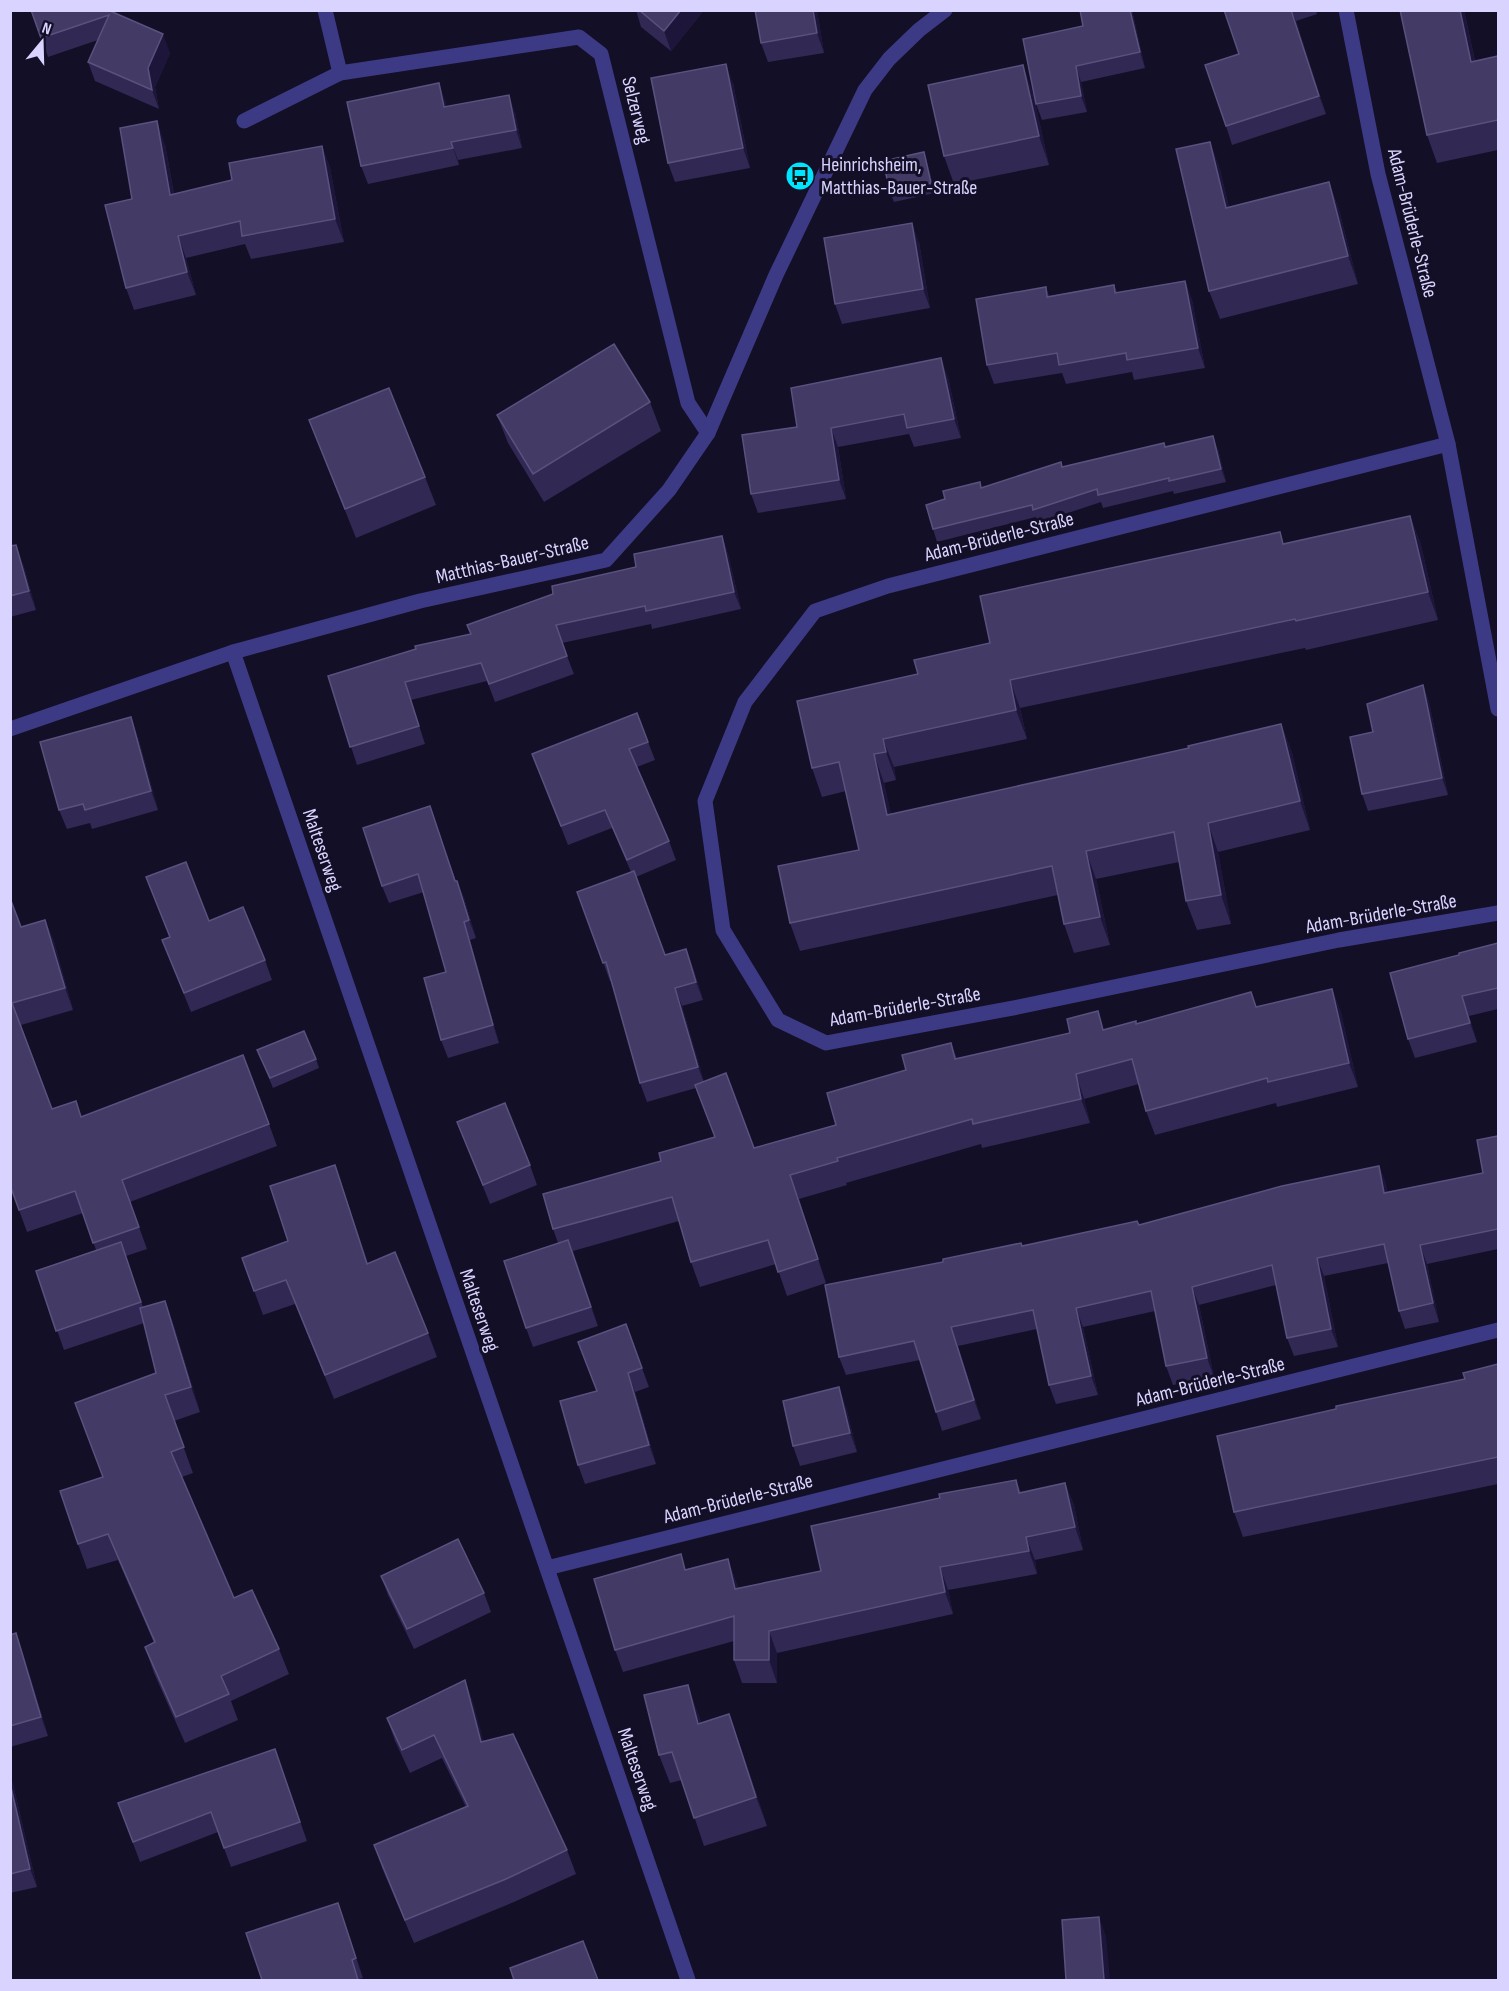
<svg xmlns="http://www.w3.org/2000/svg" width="1509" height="1991" font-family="'Sofia Sans Condensed',sans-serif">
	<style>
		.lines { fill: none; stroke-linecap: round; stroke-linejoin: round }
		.minor { stroke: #3d3a85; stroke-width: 15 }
		.wall { fill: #312854 }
		.shaded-wall { fill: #1d163a }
		.building { fill: #433a66; stroke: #5a527e; stroke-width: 1.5 }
		.labels { text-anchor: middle; stroke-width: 6; stroke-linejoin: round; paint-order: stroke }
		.street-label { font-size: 20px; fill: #d9d4ff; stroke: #130f26 }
		.poi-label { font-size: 20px; fill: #d9d4ff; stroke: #130f26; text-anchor: start }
	</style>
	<rect width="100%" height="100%" fill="#130f26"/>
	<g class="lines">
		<g class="minor">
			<path d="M325,10L340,73L579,37L601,54L688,403L708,433"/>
			<path d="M1346,10L1378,174L1448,444L1498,709"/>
			<path d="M244,121L340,73"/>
			<path d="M1448,444L888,586L815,611L745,702L705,801L723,930L778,1020L826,1043L1018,1007L1339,940L1498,913"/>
			<path d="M233,652L688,1980"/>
			<path d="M10,729L233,652L420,601L606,560L669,490L708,433L776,275L865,90L889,59L919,30L945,10"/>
			<path d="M547,1568L1498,1330"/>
		</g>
	</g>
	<g class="wall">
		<path d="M31,10H108L170,53L155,87L159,109L95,81L88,62L98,40L48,57Z"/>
		<path d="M636,10H704L671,51L641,27Z"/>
		<path d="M817,10L824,53L768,62L761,43Z"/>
		<path d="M1080,10H1132L1145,68L1081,82L1087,112L1042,120L1036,104L1083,26Z"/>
		<path d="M1224,10H1316L1317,14L1296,21L1326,114L1232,145L1226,126L1239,54Z"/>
		<path d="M1464,10L1475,61L1498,56V150L1437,163L1427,135Z"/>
		<path d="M733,83L750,168L675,182L668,163Z"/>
		<path d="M1033,93L1049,165L954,184L944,156Z"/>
		<path d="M445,100L446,106L515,112L522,148L458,160L459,165L368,184L361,166Z"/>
		<path d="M1210,142L1220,170L1229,207L1329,182L1339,210L1358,284L1220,319L1209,291Z"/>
		<path d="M165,144L174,194L232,180L322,146L330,168L344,242L251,259L245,244L186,258L196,295L134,310L126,288L132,199Z"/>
		<path d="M924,152L927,162L935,193L894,202L890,192Z"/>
		<path d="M919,242L930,308L842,324L835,304Z"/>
		<path d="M1185,281L1192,300L1205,368L1134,380L1132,372L1066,384L1062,373L994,384L987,365L1046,287L1049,296L1114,285L1117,292Z"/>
		<path d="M948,377L961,438L914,447L909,434L838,447L846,499L758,513L751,494L797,427Z"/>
		<path d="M650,402L661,431L544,502L508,443L497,415Z"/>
		<path d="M309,420L425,477L436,505L356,538Z"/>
		<path d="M1165,447L1218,449L1226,482L1174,494L1173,491L1103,508L1101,502L1038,523L1036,517L937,542L933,529L945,499L982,488L1062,467Z"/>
		<path d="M1410,516L1421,545L1438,620L1306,650L1305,648L1020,708L1027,739L894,767L896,780L884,783L891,815L1189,748L1281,724L1292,753L1310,830L1218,852L1231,924L1197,930L1186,901L1179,862L1096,879L1110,945L1074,953L1064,924L1058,895L800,951L790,923L859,850L846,791L822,797L812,768L918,674L990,643L1284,544Z"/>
		<path d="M722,536L728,554L741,609L652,629L651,624L562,643L574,674L495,702L487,681L411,700L425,744L357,765L328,676L471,634L636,567Z"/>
		<path d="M10,546L23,564L36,610L10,617Z"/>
		<path d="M1423,685L1429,702L1448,795L1368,811L1362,794L1373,732Z"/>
		<path d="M637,713L655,760L637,767L669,841L676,860L636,877L665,955L686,949L693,968L703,1000L682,1006L704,1082L754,1148L836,1125L906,1070L951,1043L957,1059L1104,1029L1137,1024L1251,992L1256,1007L1332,989L1341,1013L1358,1087L1277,1107L1276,1103L1155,1135L1146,1111L1139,1084L1084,1099L1090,1123L982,1148L981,1144L846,1183L847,1185L799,1199L826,1283L787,1296L776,1264L700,1287L691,1262L679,1221L573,1251L598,1326L533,1347L526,1328L558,1243L553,1229L661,1161L715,1137L696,1088L647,1102L640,1083L611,981H610L577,892L631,872L612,828L568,845L532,754Z"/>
		<path d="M138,737L158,810L92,829L90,823L67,829L59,810Z"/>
		<path d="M430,806L456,881L464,898L476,938L470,940L499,1043L448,1058L441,1040L446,972L424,892L389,903L382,886Z"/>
		<path d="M146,877L265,960L272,980L191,1012L162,940L170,937Z"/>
		<path d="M10,898L21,927L45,920L54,942L73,1010L21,1025L52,1109L81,1116L269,1124L277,1146L130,1202L147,1249L126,1256L143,1307L165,1301L174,1326L200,1412L174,1421L193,1473L182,1477L234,1598L279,1649L289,1674L231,1701L238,1720L185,1743L154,1673L145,1647L154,1643L118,1560L87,1569L78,1544L103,1477L156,1373L144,1323L64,1350L36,1271L96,1250L83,1213L27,1232L10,1185Z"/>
		<path d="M1498,943V1009L1469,1016L1477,1042L1415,1058L1408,1039Z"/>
		<path d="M257,1050L316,1059L319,1068L273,1088Z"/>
		<path d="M457,1122L530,1165L537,1185L490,1204Z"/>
		<path d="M1498,1136V1249L1427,1264L1439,1322L1405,1329L1399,1311L1388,1263L1324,1276L1338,1347L1294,1356L1287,1338L1276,1285L1199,1305L1214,1377L1173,1385L1166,1366L1155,1311L1083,1327L1098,1395L1056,1404L1049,1385L1037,1329L958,1346L981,1419L942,1431L936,1412L920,1360L846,1375L839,1357L1023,1246L1139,1225L1379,1166L1386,1184L1387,1192L1483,1173Z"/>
		<path d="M335,1165L368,1263L428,1333L437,1357L334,1399L295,1304L263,1315L242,1258L288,1241Z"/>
		<path d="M626,1324L649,1387L635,1392L656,1464L585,1484L578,1465L596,1391Z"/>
		<path d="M1498,1364V1484L1243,1537L1234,1512L1465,1379Z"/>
		<path d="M846,1407L857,1452L800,1466L793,1446Z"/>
		<path d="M1016,1480L1021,1493L1065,1483L1074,1505L1083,1550L1035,1560L1037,1574L948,1590L953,1614L777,1653V1683H742L734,1660V1641L623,1672L615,1650L687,1569L728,1559L738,1588L821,1571Z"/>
		<path d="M381,1576L484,1593L491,1612L414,1649L388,1595Z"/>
		<path d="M16,1633L23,1653L48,1736L10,1747V1635Z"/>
		<path d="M465,1680L473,1703L483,1741L567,1850L576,1874L514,1902L414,1943L382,1868L374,1845L466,1807L442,1758L410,1773L395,1741L387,1718Z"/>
		<path d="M698,1713L701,1723L729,1714L739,1742L767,1826L704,1846L682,1780L670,1783L659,1755Z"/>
		<path d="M275,1749L307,1841L231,1867L218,1832L140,1862L118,1803Z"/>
		<path d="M10,1777L13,1784L37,1887L10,1893Z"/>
		<path d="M345,1923L363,1978L359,1979L262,1980Z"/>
	</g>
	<g class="shaded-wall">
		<path d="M681,10H704L671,51L664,31Z"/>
		<path d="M813,10H817L824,53L817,33Z"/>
		<path d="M1130,10H1132L1133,15L1145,68L1140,52Z"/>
		<path d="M1291,10L1296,21L1326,114L1319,96Z"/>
		<path d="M1460,10H1464L1481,90L1471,62Z"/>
		<path d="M163,34L170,53L155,87L159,109L152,90L148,68Z"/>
		<path d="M726,64L733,83L750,168L743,148Z"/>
		<path d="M1023,65L1033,93L1049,165L1039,136Z"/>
		<path d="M1076,66L1081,82L1087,112L1081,96Z"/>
		<path d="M439,83L445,100L450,124L444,107Z"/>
		<path d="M509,95L515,112L522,148L516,130Z"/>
		<path d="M157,121L165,144L178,218L170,195Z"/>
		<path d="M451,142L458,160L459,165L453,148Z"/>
		<path d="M1210,142L1220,170L1236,236L1226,208Z"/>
		<path d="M322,146L330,168L344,242L335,219Z"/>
		<path d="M924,152L927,162L935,193L931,183Z"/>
		<path d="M1329,182L1339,210L1358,284L1348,256Z"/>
		<path d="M912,223L919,242L930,308L923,289Z"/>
		<path d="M178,236L186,258L196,295L187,272Z"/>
		<path d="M1185,281L1192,300L1205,368L1198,348Z"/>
		<path d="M941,358L948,377L961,438L954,419Z"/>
		<path d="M831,428L838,447L846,499L839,480Z"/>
		<path d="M1213,436L1218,449L1226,482L1221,469Z"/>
		<path d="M1410,516L1421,545L1438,620L1428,592Z"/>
		<path d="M722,536L728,554L741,609L734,592Z"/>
		<path d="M16,545L23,564L36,610L29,591Z"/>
		<path d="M1010,680L1020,708L1027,739L1016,710Z"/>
		<path d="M1423,685L1429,702L1448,795L1442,778Z"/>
		<path d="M131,717L138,737L158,810L151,791Z"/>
		<path d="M1281,724L1292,753L1310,830L1300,801Z"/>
		<path d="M883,739L894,767L896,780L886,752Z"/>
		<path d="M874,754L884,783L898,844L887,815Z"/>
		<path d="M1208,823L1218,852L1231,924L1221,895Z"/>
		<path d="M1086,851L1096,879L1110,945L1100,917Z"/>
		<path d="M457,881L464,898L476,938L469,920Z"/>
		<path d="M45,920L54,942L73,1010L65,988Z"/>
		<path d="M464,922L470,940L499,1043L493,1025Z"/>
		<path d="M686,949L693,968L703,1000L696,982Z"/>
		<path d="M675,988L682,1006L705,1085L698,1067Z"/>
		<path d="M1332,989L1341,1013L1358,1087L1349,1063Z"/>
		<path d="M1462,996L1469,1016L1477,1042L1470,1023Z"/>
		<path d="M1076,1074L1084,1099L1090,1123L1081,1099Z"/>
		<path d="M335,1165L343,1190L376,1288L367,1264Z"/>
		<path d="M1379,1166L1386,1184L1391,1212L1384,1193Z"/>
		<path d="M790,1175L799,1199L826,1283Z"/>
		<path d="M568,1240L576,1259L598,1326L591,1307Z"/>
		<path d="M1420,1245L1427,1264L1439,1322L1433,1303Z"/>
		<path d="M1317,1258L1324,1276L1338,1347L1331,1329Z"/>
		<path d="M1192,1287L1199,1305L1214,1377L1207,1358Z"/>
		<path d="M165,1301L174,1326L200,1412L191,1387Z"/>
		<path d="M1076,1308L1083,1327L1098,1395L1091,1376Z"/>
		<path d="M951,1327L958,1346L981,1419L974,1400Z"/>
		<path d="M628,1373L635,1392L656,1464L649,1445Z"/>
		<path d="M839,1387L846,1407L857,1452L850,1433Z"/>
		<path d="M1065,1483L1074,1505L1083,1550L1075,1527Z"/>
		<path d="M1026,1537L1035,1560L1037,1574L1029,1551Z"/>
		<path d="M728,1559L736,1582L743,1611L735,1589Z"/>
		<path d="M940,1567L948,1590L953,1614L945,1592Z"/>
		<path d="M769,1631L777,1653V1683L769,1660Z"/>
		<path d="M16,1633L23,1653L48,1736L41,1717Z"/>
		<path d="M465,1680L473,1703L490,1765L481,1742Z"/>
		<path d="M688,1685L698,1713L708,1753L698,1724Z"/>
		<path d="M729,1714L739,1742L767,1826L756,1797Z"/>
		<path d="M10,1777L13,1784L37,1887L30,1869L10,1783Z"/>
		<path d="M338,1903L345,1923L363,1978L356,1958Z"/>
		<path d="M1099,1917L1106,1936L1110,1980H1104Z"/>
	</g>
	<g class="building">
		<path d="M31,10H108L163,34L148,68L152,90L88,62L109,15L41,38Z"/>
		<path d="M639,10H681L664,31Z"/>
		<path d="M755,10H813L817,33L761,43Z"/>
		<path d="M1080,10H1130L1140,52L1076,66L1081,96L1036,104L1023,39L1083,26Z"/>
		<path d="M1224,10H1291L1319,96L1226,126L1205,65L1239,54Z"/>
		<path d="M1400,10H1460L1471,62L1498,56V120L1427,135Z"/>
		<path d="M726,64L743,148L668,163L651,78Z"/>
		<path d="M1023,65L1039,136L944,156L928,85Z"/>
		<path d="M439,83L444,107L509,95L516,130L451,142L453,148L361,166L347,102Z"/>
		<path d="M157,121L170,195L232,180L229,163L322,146L335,219L242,236L240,221L178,236L187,272L126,288L105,205L132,199L120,128Z"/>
		<path d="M1210,142L1226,208L1329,182L1348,256L1209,291L1176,149Z"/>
		<path d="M924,152L931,183L890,192L883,161Z"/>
		<path d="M912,223L923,289L835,304L824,238Z"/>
		<path d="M1185,281L1198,348L1127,360L1126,353L1059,365L1057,353L987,365L976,299L1046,287L1047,297L1114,285L1115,293Z"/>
		<path d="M614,344L650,402L533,474L497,415Z"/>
		<path d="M941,358L954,419L907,428L904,414L831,428L839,480L751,494L742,435L797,427L791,388Z"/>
		<path d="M389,388L425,477L345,509L309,420Z"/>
		<path d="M1213,436L1221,469L1169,481V478L1098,495L1097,489L1033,510L1032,505L933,529L926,505L945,499L943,491L980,482L981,488L1061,462L1062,467L1164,443L1165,447Z"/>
		<path d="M1410,516L1428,592L1296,621L1295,619L1010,680L1016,710L883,739L886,752L874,754L887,815L1189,748L1188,746L1281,724L1300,801L1208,823L1221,895L1186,901L1174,832L1086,851L1100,917L1064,924L1052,866L790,923L778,866L859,850L839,762L812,768L797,701L918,674L914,660L990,643L980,596L1280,532L1283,544Z"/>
		<path d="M722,536L734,592L646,611L645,606L556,625L567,656L489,684L481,663L405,682L419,726L350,747L328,676L416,649L415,646L471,634L467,625L553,594L552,586L636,567L634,554Z"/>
		<path d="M16,545L29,591L10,596V546Z"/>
		<path d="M1423,685L1442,778L1362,794L1350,737L1373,732L1367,704Z"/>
		<path d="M637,713L648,742L629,749L669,841L627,860L605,810L561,826L532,754Z"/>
		<path d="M131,717L151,791L85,810L83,804L59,810L40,742Z"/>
		<path d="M430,806L455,881H457L469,920L464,922L493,1025L441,1040L424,978L446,972L418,874L382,886L363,828Z"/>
		<path d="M186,862L209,921L243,907L265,960L184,993L162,940L170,937L146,877Z"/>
		<path d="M634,871L665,955L686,949L696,982L675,988L698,1067L640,1083L606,962L603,963L577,892Z"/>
		<path d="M10,898L21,927L45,920L65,988L12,1003L52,1109L76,1101L81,1117L243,1055L269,1124L122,1180L139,1227L93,1243L75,1191L19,1210L10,1185Z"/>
		<path d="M1498,943V988L1462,996L1470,1023L1408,1039L1390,973L1459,955V953Z"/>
		<path d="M1332,989L1349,1063L1268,1082L1267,1078L1146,1111L1132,1059L1076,1074L1081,1099L973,1124L972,1119L837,1158L838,1161L790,1175L818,1259L778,1272L768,1240L691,1262L672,1197L553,1229L543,1194L661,1161L659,1153L715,1137L695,1085L726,1073L754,1148L836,1125L827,1093L906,1070L902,1055L951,1043L955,1059L1070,1033L1067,1019L1098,1011L1103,1030L1136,1021V1024L1251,992L1256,1007Z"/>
		<path d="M304,1031L316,1059L270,1078L257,1050Z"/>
		<path d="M505,1103L530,1165L483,1185L457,1122Z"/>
		<path d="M1498,1136V1229L1420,1245L1433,1303L1399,1311L1384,1244L1317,1258L1331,1329L1287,1338L1272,1265L1192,1287L1207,1358L1166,1366L1151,1291L1076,1308L1091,1376L1049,1385L1033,1310L951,1327L974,1400L936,1412L914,1341L839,1357L825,1285L943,1262V1259L1021,1243L1022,1246L1137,1221L1139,1225L1282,1186L1379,1166L1384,1193L1483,1173L1477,1140Z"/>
		<path d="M335,1165L367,1264L395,1252L428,1333L325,1375L286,1280L254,1291L242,1258L288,1241L270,1186Z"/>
		<path d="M568,1240L591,1307L526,1328L504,1261Z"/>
		<path d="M121,1242L141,1302L56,1331L36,1271Z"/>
		<path d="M165,1301L191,1387L165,1395L184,1447L171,1452L234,1598L252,1590L279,1649L221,1676L229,1694L176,1717L145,1647L155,1642L108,1534L78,1544L60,1491L103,1477L75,1403L156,1373L140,1308Z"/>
		<path d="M626,1324L642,1368L628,1373L649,1445L578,1465L560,1401L597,1391L578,1342Z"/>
		<path d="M1498,1364V1457L1234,1512L1217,1436L1336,1409V1406L1465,1379L1463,1373Z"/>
		<path d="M839,1387L850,1433L793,1446L783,1401Z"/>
		<path d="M1016,1480L1019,1493L1065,1483L1075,1527L1026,1537L1029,1551L940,1567L945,1592L769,1631V1660H734V1616L615,1650L594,1579L681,1554L685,1570L728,1559L735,1589L821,1571L811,1526L940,1498L939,1494Z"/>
		<path d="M458,1539L484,1593L407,1629L381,1576Z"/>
		<path d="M16,1633L41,1717L10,1726V1635Z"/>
		<path d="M465,1680L481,1742L513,1734L567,1850L506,1879L405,1920L374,1845L468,1806L434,1735L402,1750L387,1718Z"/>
		<path d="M688,1685L698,1724L729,1714L756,1797L694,1818L672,1752L659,1755L644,1695Z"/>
		<path d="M275,1749L300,1822L224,1848L211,1812L133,1842L118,1803Z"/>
		<path d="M10,1783L30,1869L10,1874Z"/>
		<path d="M338,1903L356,1958L352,1960L358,1980H262L246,1933Z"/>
		<path d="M1099,1917L1104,1980H1066L1062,1920Z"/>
		<path d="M583,1941L598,1980H514L510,1968Z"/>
	</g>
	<defs>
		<g id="bus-disc" transform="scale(1.5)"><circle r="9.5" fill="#00e5ff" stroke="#130f26"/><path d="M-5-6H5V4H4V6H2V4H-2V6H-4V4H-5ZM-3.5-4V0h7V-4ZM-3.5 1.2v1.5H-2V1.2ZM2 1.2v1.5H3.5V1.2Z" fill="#111"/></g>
	</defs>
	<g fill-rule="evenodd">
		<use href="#bus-disc" x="800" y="176"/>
	</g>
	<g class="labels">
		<g class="street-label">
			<text transform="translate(637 110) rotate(76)" y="7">Selzerweg</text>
			<text transform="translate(1413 223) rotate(76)" y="7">Adam-Brüderle-Straße</text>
			<text transform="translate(999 536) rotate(-14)" y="7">Adam-Brüderle-Straße</text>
			<text transform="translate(512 559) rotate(-13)" y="7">Matthias-Bauer-Straße</text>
			<text transform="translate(323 850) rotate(71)" y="7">Malteserweg</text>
			<text transform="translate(1381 913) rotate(-10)" y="7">Adam-Brüderle-Straße</text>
			<text transform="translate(905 1006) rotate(-10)" y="7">Adam-Brüderle-Straße</text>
			<text transform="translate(480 1310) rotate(71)" y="7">Malteserweg</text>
			<text transform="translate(1210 1381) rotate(-14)" y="7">Adam-Brüderle-Straße</text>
			<text transform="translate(738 1498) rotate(-14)" y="7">Adam-Brüderle-Straße</text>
			<text transform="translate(638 1769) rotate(71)" y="7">Malteserweg</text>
		</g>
		<g class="poi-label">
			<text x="821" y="171">Heinrichsheim,<tspan x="821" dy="23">Matthias-Bauer-Straße</tspan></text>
		</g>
	</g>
	<rect width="1509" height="1991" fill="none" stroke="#d9d4ff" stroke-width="24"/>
	<g transform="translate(42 42) rotate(19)" stroke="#130f26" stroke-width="4.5" paint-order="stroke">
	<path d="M0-4.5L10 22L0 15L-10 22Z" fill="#d9d4ff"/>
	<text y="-9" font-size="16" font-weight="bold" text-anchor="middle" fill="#d9d4ff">N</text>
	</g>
</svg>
